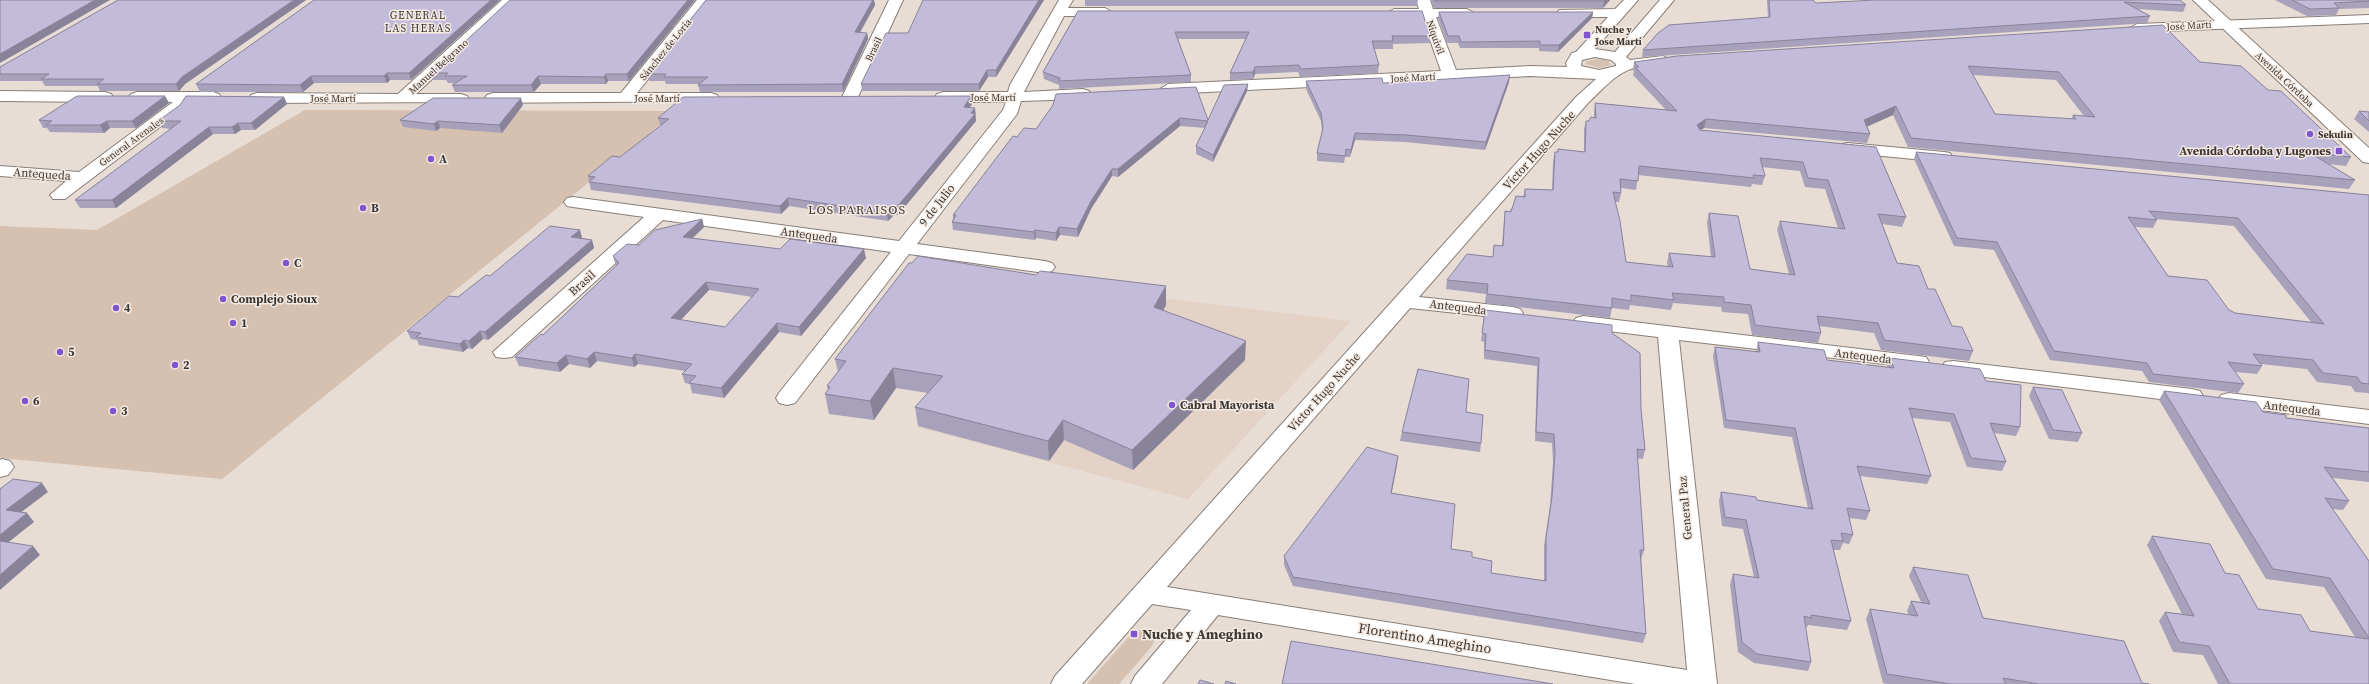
<svg xmlns="http://www.w3.org/2000/svg" width="2369" height="684" font-family="'Source Serif 4',serif">
	<style>
		.built { fill: #e3d2c5 }
		.green { fill: #d6c0b0 }
		.lines { fill: none; stroke-linecap: round; stroke-linejoin: round }
		.street-casing { stroke: #887e77; stroke-width: 2 }
		.secondary-casing { stroke: #887e77; stroke-width: 2 }
		.street { fill: #fff; fill-rule: evenodd }
		.secondary { fill: #fff; fill-rule: evenodd }
		.wall { fill: #a7a1bb; fill-rule: evenodd }
		.shaded-wall { fill: #888399 }
		.building { fill: #c2bbda; stroke: #888399; fill-rule: evenodd }
		.poi-dot { fill: #7f55ce; stroke: #f5eae2; stroke-width: 1.5 }
		.labels { text-anchor: middle; stroke-width: 3; stroke-linejoin: round; paint-order: stroke }
		.far-street-label { font-size: 10px; fill: #3c3835; stroke: #f5eae2 }
		.far-poi-label { font-size: 10px; font-weight: bold; fill: #3c3835; stroke: #f5eae2; text-anchor: start }
		.far-neighbourhood-label { font-size: 11px; letter-spacing: 1px; fill: #3c3835; stroke: #f5eae2 }
		.street-label { font-size: 12px; fill: #3c3835; stroke: #f5eae2 }
		.poi-label { font-size: 12px; font-weight: bold; fill: #3c3835; stroke: #f5eae2; text-anchor: start }
		.neighbourhood-label { font-size: 13px; letter-spacing: 1px; fill: #3c3835; stroke: #f5eae2 }
		.near-poi-label { font-size: 14px; font-weight: bold; fill: #3c3835; stroke: #f5eae2; text-anchor: start }
		.near-street-label { font-size: 14px; fill: #3c3835; stroke: #f5eae2 }
	</style>
	<rect width="100%" height="100%" fill="#e7ddd5"/>
	<path class="built" d="M1046,284L1351,321L1188,499L917,427Z"/>
	<g class="green">
		<path d="M1598,59L1608,61L1611,65L1599,68L1585,64L1587,61Z"/>
		<path d="M305,110L677,111L222,479L0,458V226L97,230Z"/>
		<path d="M1142,630L1152,635L1154,641L1152,646L1119,684H1087L1133,632Z"/>
	</g>
	<g class="lines">
		<g class="street-casing">
			<g id="street">
				<path d="M502,0H517L416,94H461L467,96L469,99L467,102L257,103L251,101L249,98L251,95L257,93L398,94Z"/>
				<path d="M697,0H711L637,93H711L717,95L719,98L717,101L493,103L487,101L485,98L487,95L493,93H621Z"/>
				<path d="M889,0H903L858,97L856,100H844L842,97Z"/>
				<path d="M1059,0H1073L1068,8H1105L1112,12L1105,16H1064L1024,92L1083,89L1089,91L1091,94L1089,97L1083,99L1021,101L1017,114L917,244L1045,261L1052,263L1055,267L1052,271L1045,273L909,254L795,403L787,405L779,403L776,398L779,393L891,252L663,220L512,357L504,358L496,357L493,352L644,217L573,207L567,206L564,202L567,198L573,197L899,241L1003,110L1006,102H943L937,100L935,97L937,94L943,92H1008L1010,85Z"/>
				<path d="M1416,0H1430L1433,9H1467L1474,13L1467,17H1436L1456,70L1530,66L1567,67L1566,63L1572,53L1576,52L1608,17H1564L1559,16L1557,13L1559,10L1615,9L1624,0H1638L1595,49L1615,52L1660,0H1674L1626,57L1630,60L1663,56L1670,60C1664,70 1642,65 1631,69C1615,74 1601,91 1588,103L1419,297L1513,307L1520,309L1523,313L1520,317L1513,319L1410,308L1167,587L1687,670L1658,337L1583,328L1576,326L1573,322L1576,318L1583,316L1918,356L1926,357L1929,362L1926,367L1918,368L1679,340L1717,684H1635L1218,615L1162,684H1131L1135,676L1191,610L1152,604L1082,684H1051L1055,676L1576,97L1596,79L1530,76L1168,94L1160,89L1168,84L1441,71L1422,17H1394L1387,13L1394,9H1419ZM1595,57L1611,60L1616,64V66L1599,70L1581,66L1582,60Z"/>
				<path d="M2369,15V23L2137,32L2130,28L2137,24Z"/>
				<path d="M0,91L105,92L111,94L113,97L111,100L105,102L0,101Z"/>
				<path d="M137,92H213L219,94L221,97L219,100L186,102L188,104L186,107L65,199H53L50,195L66,181L0,176V166L79,172L173,102L131,100L129,97L131,94Z"/>
				<path d="M1848,143L1944,152L1950,153L1952,157L1950,161L1944,162L1842,152L1840,148L1842,144Z"/>
				<path d="M1953,361L2192,389L2200,391L2203,396L2200,401L2192,403L1945,372L1942,367L1945,362Z"/>
				<path d="M2229,393L2369,410V424L2221,405L2218,400L2221,395Z"/>
				<path d="M2,459L10,461L14,467L8,475L0,477V460Z"/>
			</g>
		</g>
		<g class="secondary-casing">
			<path id="secondary" d="M2193,0H2208L2369,148V163L2363,162Z"/>
		</g>
		<use href="#street" class="street"/>
		<use href="#secondary" class="secondary"/>
	</g>
	<g class="wall">
		<path d="M118,0H306L185,84L179,91H100L98,86H45L42,81H0V67Z"/>
		<path d="M314,0H500L411,80H390L387,83H314L303,92H200L196,84Z"/>
		<path d="M695,0L629,81H608L606,84H541L534,92H455L452,85L456,83H448L446,80H433L431,73Z"/>
		<path d="M706,0H874L875,5L860,33H867L868,39L843,92H700L698,85L699,84H666L665,81H649L647,74Z"/>
		<path d="M1044,0L996,77H988L979,91H862L861,84L908,33Z"/>
		<path d="M1085,0H1418L1417,6H1085Z"/>
		<path d="M1431,0H1610L1603,8H1434Z"/>
		<path d="M1767,0H1813L1816,3L2180,0L2186,5L2183,12L2138,9L2150,16L2147,23L1642,57L1643,50L1768,18Z"/>
		<path d="M2275,0H2369V8L2339,9L2336,15L2307,16Z"/>
		<path d="M1078,11L1430,36V43L1393,44V49H1374L1379,65L1378,73L1300,77L1298,72L1255,74L1253,79L1230,80V73L1246,39H1178L1191,75V82L1059,89V85L1044,79L1043,72Z"/>
		<path d="M1439,12H1593L1592,18L1558,52L1539,51V48H1460L1458,43H1447L1438,18Z"/>
		<path d="M1634,62H2200L2268,90L2351,157L2346,166L2328,164L2355,180L2349,189L1908,147L1893,115L1867,126L1870,134L1867,143L1704,128L1700,130L1876,147L1906,217L1902,227L1882,224L1897,263L1928,289L1952,326L1973,351L1969,361L1881,350L1874,333L1819,326L1821,333L1818,343L1752,335L1748,314L1722,312L1721,307L1673,303L1671,310L1630,305L1629,310L1612,308L1610,318L1485,303L1486,294L1446,289L1447,280L1493,257L1494,245L1502,246L1504,221L1505,211L1510,212L1511,209H1512L1523,197L1525,189L1552,190L1553,161L1555,152H1557L1558,149L1584,152V129L1586,121H1589L1594,117V111L1595,103L1666,110L1633,75L1634,72L1633,70ZM1973,75L2056,80L2084,116L2073,115L2071,119L1995,114ZM1762,167L1800,171L1805,187L1825,189L1838,228L1780,221L1777,230L1789,274L1750,269L1709,213L1707,222L1711,257L1669,253L1667,263L1668,267L1626,262L1615,202H1619L1621,193V188L1636,190L1638,175L1751,187L1752,184L1762,185L1765,176Z"/>
		<path d="M1306,81L1383,83L1509,82L1485,150L1405,142L1355,140L1350,157H1345L1344,163L1317,161V153L1322,132L1321,121L1306,89Z"/>
		<path d="M1248,84L1247,91L1213,162L1196,154V146L1205,128L1180,126L1118,177L1112,176L1091,209L1078,237L1060,235L1056,241L1036,238L1035,240L953,230L952,222L953,219V215L1017,137L1036,129L1053,105L1208,120Z"/>
		<path d="M971,96L972,104L969,108H975L976,121L898,215H894L888,221L789,206L781,214L591,190L589,182L588,176L620,157L661,125H660L658,118Z"/>
		<path d="M284,97L287,104L255,130H241L235,134H213L116,208H80L75,200L172,129L162,128L158,121Z"/>
		<path d="M169,103L136,128H110L104,133L50,132L47,128H43L39,120Z"/>
		<path d="M523,105L502,133L440,128L436,131L403,127L400,120Z"/>
		<path d="M2359,111L2369,112V132L2354,119Z"/>
		<path d="M1916,152L2369,195V394L2368,393L2355,392L2351,386L2317,382L2307,369L2261,364L2262,366L2257,374L2235,372L2244,384L2238,393L2149,382L2142,371L2050,360L1994,250L1954,246L1914,159ZM2156,219L2234,226L2311,322L2235,313L2168,276L2135,227L2153,228L2157,220Z"/>
		<path d="M702,219L704,227L693,238L780,249L866,258L801,336L779,332L724,398L692,393L690,384L685,383L682,374L685,371L638,364L634,367L597,361L590,368L569,364L560,372L519,366L515,357L543,335L616,266L613,256ZM709,290L752,297L725,327L681,320Z"/>
		<path d="M580,230L582,238L592,240L594,248L488,340L483,339L472,349L468,348L463,352L419,345L417,340L411,339L407,331L490,276Z"/>
		<path d="M1036,275L1166,286V305L1163,310L1245,360L1133,470L1064,440L1049,461L918,426L915,407L928,393L896,388L874,420L829,414L825,394L828,390L827,386L838,372L835,359Z"/>
		<path d="M1485,310L1612,333L1641,409L1645,450L1643,459L1637,458L1644,550L1641,560V559L1646,634L1643,643L1293,586L1284,565V556L1398,456L1391,493L1451,549L1472,557L1491,573L1544,581V546L1550,506L1553,462L1552,443L1535,441L1537,366L1484,359V342L1481,341Z"/>
		<path d="M1758,342L1827,360L1887,367L1890,358L1986,381L2020,427L2016,436L1994,433L2006,462L2002,471L1967,467L1950,422L1912,418L1931,476L1927,484L1860,476L1870,511L1866,520L1849,518L1853,535L1849,544L1843,543L1840,550H1833L1851,621L1847,630L1808,625L1807,627L1805,626L1811,662L1808,671L1754,663L1738,652L1730,584L1733,574L1754,577L1743,529L1722,526L1719,501L1721,492L1757,500L1808,508L1792,437L1724,428L1713,356L1715,347L1756,352Z"/>
		<path d="M2033,387L2082,433L2078,442L2049,439L2029,396Z"/>
		<path d="M2164,391L2263,412L2286,418L2369,428V482L2333,478L2349,501L2343,510L2332,509L2369,561V684H2218L2203,655L2173,652L2159,621L2165,612L2182,614L2147,545L2152,536L2225,573L2258,609L2310,631L2355,637L2324,587L2266,579L2159,400Z"/>
		<path d="M1466,412L1481,443L1480,452L1400,441L1402,432Z"/>
		<path d="M1913,567L1983,618L2142,683L2149,684H1886L1883,683L1866,619L1870,609L1909,615L1907,611L1911,601L1921,602L1909,576Z"/>
	</g>
	<g class="shaded-wall">
		<path d="M95,0H110L0,63V54Z"/>
		<path d="M294,0H306L185,84L179,91L176,84L182,77Z"/>
		<path d="M491,0H500L411,80L409,73Z"/>
		<path d="M688,0H695L629,81L627,74Z"/>
		<path d="M873,0H874L875,5L856,39L855,32Z"/>
		<path d="M1039,0H1044L996,77V70Z"/>
		<path d="M1605,0H1610L1603,8L1604,1Z"/>
		<path d="M1593,12L1592,18L1558,52L1559,45Z"/>
		<path d="M867,33L868,39L843,92L842,84Z"/>
		<path d="M1255,67V74L1253,79V72Z"/>
		<path d="M987,70L988,77L979,91V84Z"/>
		<path d="M387,73L390,80L387,83L384,76Z"/>
		<path d="M606,74L608,81L606,84L604,77Z"/>
		<path d="M1510,75L1509,82L1485,150L1486,142Z"/>
		<path d="M311,76L314,83L303,92L300,85Z"/>
		<path d="M538,76L541,84L534,92L531,85Z"/>
		<path d="M1248,84L1247,91L1213,162V155Z"/>
		<path d="M165,96L169,103L136,128L132,121Z"/>
		<path d="M971,96L972,104L965,114L964,107Z"/>
		<path d="M284,97L287,104L255,130L251,123Z"/>
		<path d="M521,98L523,105L502,133L499,125Z"/>
		<path d="M1896,106L1893,115L1862,129L1864,120Z"/>
		<path d="M975,108L976,121L898,215L897,207Z"/>
		<path d="M1180,118V126L1118,177V169Z"/>
		<path d="M1706,119L1704,128L1695,133L1697,125Z"/>
		<path d="M107,121L110,128L104,133L100,125Z"/>
		<path d="M438,121L440,128L436,131L434,124Z"/>
		<path d="M238,123L241,130L235,134L232,127Z"/>
		<path d="M209,127L213,134L116,208L112,200Z"/>
		<path d="M1355,133V140L1350,157L1351,150Z"/>
		<path d="M1112,169V176L1091,209L1078,237L1077,229L1091,201Z"/>
		<path d="M788,198L789,206L781,214L780,206Z"/>
		<path d="M892,207L894,215L888,221L887,213Z"/>
		<path d="M702,219L704,227L685,245L683,237Z"/>
		<path d="M1059,227L1060,235L1056,241V233Z"/>
		<path d="M580,230L582,238L574,245L571,237Z"/>
		<path d="M1035,230L1036,238L1035,240L1034,232Z"/>
		<path d="M592,240L594,248L488,340L485,332Z"/>
		<path d="M864,249L866,258L801,336L799,327Z"/>
		<path d="M706,282L709,290L674,327L671,318Z"/>
		<path d="M1166,286V305L1155,325L1154,307Z"/>
		<path d="M777,323L779,332L724,398L721,388Z"/>
		<path d="M480,331L483,339L472,349L469,341Z"/>
		<path d="M464,340L468,348L463,352L460,344Z"/>
		<path d="M1246,341L1245,360L1133,470L1132,450Z"/>
		<path d="M594,352L597,361L590,368L587,359Z"/>
		<path d="M635,354L638,364L634,367L632,358Z"/>
		<path d="M566,355L569,364L560,372L557,363Z"/>
		<path d="M893,368L896,388L874,420L870,401Z"/>
		<path d="M1063,420L1064,440L1049,461L1048,441Z"/>
		<path d="M1398,456L1397,465L1390,502L1391,493Z"/>
		<path d="M42,483L48,492L12,519L6,510Z"/>
		<path d="M27,513L34,522L0,549V535Z"/>
		<path d="M33,546L40,555L0,590V575Z"/>
	</g>
	<g class="building">
		<path d="M0,0H95L0,54Z"/>
		<path d="M118,0H294L182,77L176,84H97L104,79H41L49,74H0V67Z"/>
		<path d="M314,0H491L409,73H387L384,76H311L300,85L196,84Z"/>
		<path d="M510,0H688L627,74H606L604,77L538,76L531,85H452L467,76H445L448,73H431Z"/>
		<path d="M706,0H873L855,32L867,33L842,84L698,85L708,77H664L666,74H647Z"/>
		<path d="M923,0H1039L996,70H987L979,84H861L886,33H908Z"/>
		<path d="M1434,0H1605L1604,1H1435Z"/>
		<path d="M1769,0H1813L1816,3L1876,0H2180L2186,5L2124,2L2150,16L1643,50L1658,33L1669,25L1770,17Z"/>
		<path d="M2292,0H2369V1L2334,3L2339,8L2310,9Z"/>
		<path d="M1078,11H1422L1430,36H1392L1393,41H1372L1379,65L1301,69L1299,65L1255,67L1253,72L1230,73L1249,32H1175L1191,75L1059,81L1060,78L1043,72Z"/>
		<path d="M1439,12H1593L1559,45H1540V41L1461,42L1459,36H1448Z"/>
		<path d="M2163,25L2200,62L2241,66L2268,90L2281,91L2351,157L2310,153L2355,180L1911,138L1896,106L1864,120L1870,134L1706,119L1697,125L1700,130L1876,147L1906,217L1878,214L1897,263L1919,266L1928,289H1935L1952,326L1962,327L1973,351L1884,340L1878,323L1817,316L1821,333L1755,325L1751,305L1724,302V297L1672,293L1674,300L1631,295V301L1612,298V308L1487,294L1488,284L1447,280L1467,254L1493,257L1494,245L1503,246L1505,211L1511,212V209H1512L1516,196L1525,197V189L1553,190L1555,152H1558V149L1585,152L1586,121H1589L1591,117L1596,118L1595,103L1677,111L1635,67H1639L1634,62L1677,56ZM1968,66L2059,72L2095,117L2073,115L2076,119L1995,114ZM1760,158L1803,162L1808,178L1828,180L1845,229L1780,221L1795,275L1750,269L1738,216L1709,213L1715,257L1669,253L1673,267L1626,262L1620,221L1613,192L1621,193L1620,179L1638,181L1639,166L1754,178L1753,175L1765,176Z"/>
		<path d="M1510,75L1486,142L1406,135L1355,133L1351,150L1346,149L1345,156L1317,153L1323,128L1321,113L1306,81L1382,78L1383,83Z"/>
		<path d="M1248,84L1213,155L1196,146L1208,121L1180,118L1118,169H1112L1091,201L1077,229L1059,227L1056,233L1035,230L1034,232L952,222L956,215H953L1013,136L1017,137L1024,128L1036,129L1053,105L1056,94L1196,87L1208,120L1224,85Z"/>
		<path d="M77,96H165L132,121H107L100,125H46L52,121L39,120Z"/>
		<path d="M186,96L284,97L251,123H238L232,127H209L112,200H75L181,121H158L180,105Z"/>
		<path d="M971,96L964,107L975,108L971,113L975,114L897,207H892L887,213L788,198L780,206L589,182L595,177L588,176L612,156L620,157L669,119L658,118L683,97Z"/>
		<path d="M433,98H521L499,125L438,121L434,124L400,120Z"/>
		<path d="M2359,111L2369,112V121Z"/>
		<path d="M1916,152L2369,195V384L2361,383L2357,377L2323,373L2313,360L2253,354L2262,366L2228,362L2244,384L2153,374L2147,363L2054,351L1997,242L1957,238ZM2149,211L2238,218L2324,324L2235,313L2229,310L2207,280L2168,276L2128,217L2157,220Z"/>
		<path d="M702,219L683,237L780,249L790,239L864,249L799,327L777,323L721,388L689,383L696,376L682,374L692,364L635,354L632,358L594,352L587,359L566,355L557,363L515,357L541,334L543,335L619,263L613,256L627,244L639,245L655,230ZM706,282L759,289L725,327L671,318Z"/>
		<path d="M550,226L580,230L571,237L592,240L485,332L480,331L469,341L464,340L460,344L416,337L421,333L407,331L449,296L458,297L486,275L490,276Z"/>
		<path d="M918,256L1036,275L1040,271L1166,286L1154,307L1246,341L1132,450L1063,420L1048,441L915,407L943,376L893,368L870,401L825,394L830,387L827,386L846,361L835,359L909,263H912Z"/>
		<path d="M1485,310L1612,325V333L1640,353L1641,409L1645,450L1637,449L1644,550H1640L1646,634L1293,577L1284,556L1367,447L1398,456L1391,493L1455,504L1451,549L1472,552V557L1492,561L1491,573L1546,581V537L1552,497L1555,453L1554,434L1536,432L1539,358L1485,350L1486,334L1482,333Z"/>
		<path d="M1758,342L1824,350L1827,360L1894,368L1890,358L1980,369L1986,381L2021,385L2020,427L1990,423L2006,462L1971,458L1954,414L1909,408L1931,476L1857,466L1870,511L1847,508L1853,535L1841,533L1843,541L1831,540L1851,621L1811,615V618L1804,616L1811,662L1757,654L1742,642L1733,574L1759,578L1746,520L1725,517L1721,492L1756,497L1757,500L1813,509L1795,428L1726,420L1715,347L1760,352Z"/>
		<path d="M1418,369L1469,379L1466,412L1483,415L1481,443L1402,432Z"/>
		<path d="M2033,387L2062,390L2082,433L2053,430Z"/>
		<path d="M2164,391L2256,402L2263,412L2286,415V418L2369,428V472L2324,467L2349,501L2325,498L2369,561V638L2330,578L2273,569Z"/>
		<path d="M13,479L42,483L6,510L27,513L0,535V489Z"/>
		<path d="M2152,536L2210,544L2225,573L2239,575L2258,609L2301,615L2310,631L2369,639V684H2230L2209,646L2179,642L2165,612L2194,616Z"/>
		<path d="M0,541L33,546L0,575Z"/>
		<path d="M1913,567L1968,575L1983,618L2124,641L2142,683L2149,684H2039L2003,678L2006,684H1951L1887,674L1870,609L1918,616L1911,601L1930,604Z"/>
		<path d="M1291,641L1553,684H1282Z"/>
		<path d="M1200,680L1214,684H1198Z"/>
		<path d="M1226,681L1236,684H1225Z"/>
	</g>
	<g class="poi-dot">
		<rect x="1583" y="31" width="8" height="8" rx="2"/>
		<circle cx="2310" cy="134" r="4"/>
		<rect x="2335" y="147" width="8" height="8" rx="2"/>
		<circle cx="431" cy="159" r="4"/>
		<circle cx="363" cy="208" r="4"/>
		<circle cx="286" cy="263" r="4"/>
		<circle cx="223" cy="299" r="4"/>
		<circle cx="116" cy="308" r="4"/>
		<circle cx="233" cy="323" r="4"/>
		<circle cx="60" cy="352" r="4"/>
		<circle cx="175" cy="365" r="4"/>
		<circle cx="25" cy="401" r="4"/>
		<circle cx="1172" cy="405" r="4"/>
		<circle cx="113" cy="411" r="4"/>
		<rect x="1130" y="630" width="8" height="8" rx="2"/>
	</g>
	<g class="labels">
		<g class="far-street-label">
			<text transform="translate(2189 25) rotate(-3)" y="4">José Martí</text>
			<text transform="translate(1436 37) rotate(70)" y="4">Niquivil</text>
			<text transform="translate(665 49) rotate(-51)" y="4">Sánchez de Loria</text>
			<text transform="translate(873 49) rotate(-64)" y="4">Brasil</text>
			<text transform="translate(438 66) rotate(-42)" y="4">Manuel Belgrano</text>
			<text transform="translate(1413 77) rotate(-3)" y="4">José Martí</text>
			<text transform="translate(2285 79) rotate(43)" y="4">Avenida Córdoba</text>
			<text x="993" y="101">José Martí</text>
			<text x="333" y="102">José Martí</text>
			<text x="657" y="102">José Martí</text>
			<text transform="translate(131 141) rotate(-36)" y="4">General Arenales</text>
		</g>
		<g class="far-poi-label">
			<text x="1595" y="33">Nuche y<tspan x="1595" dy="12">Jose Martí</tspan></text>
			<text x="2318" y="138">Sekulin</text>
		</g>
		<g class="far-neighbourhood-label">
			<text x="418" y="19">GENERAL<tspan x="418" dy="13">LAS HERAS</tspan></text>
		</g>
		<g class="street-label">
			<text transform="translate(1539 150) rotate(-48)" y="4">Víctor Hugo Nuche</text>
			<text transform="translate(42 174) rotate(4)" y="4">Antequeda</text>
			<text transform="translate(937 205) rotate(-52)" y="4">9 de Julio</text>
			<text transform="translate(809 235) rotate(8)" y="4">Antequeda</text>
			<text transform="translate(582 283) rotate(-42)" y="4">Brasil</text>
			<text transform="translate(1458 307) rotate(7)" y="4">Antequeda</text>
			<text transform="translate(1863 356) rotate(7)" y="4">Antequeda</text>
			<text transform="translate(1324 392) rotate(-48)" y="4">Víctor Hugo Nuche</text>
			<text transform="translate(2292 408) rotate(7)" y="4">Antequeda</text>
			<text transform="translate(1685 508) rotate(-95)" y="4">General Paz</text>
		</g>
		<g class="poi-label">
			<text x="2331" y="155" text-anchor="end">Avenida Córdoba y Lugones</text>
			<text x="439" y="163">A</text>
			<text x="371" y="212">B</text>
			<text x="294" y="267">C</text>
			<text x="231" y="303">Complejo Sioux</text>
			<text x="124" y="312">4</text>
			<text x="241" y="327">1</text>
			<text x="68" y="356">5</text>
			<text x="183" y="369">2</text>
			<text x="33" y="405">6</text>
			<text x="1180" y="409">Cabral Mayorista</text>
			<text x="121" y="415">3</text>
		</g>
		<g class="neighbourhood-label">
			<text x="857" y="214">LOS PARAISOS</text>
		</g>
		<g class="near-poi-label">
			<text x="1142" y="639">Nuche y Ameghino</text>
		</g>
		<g class="near-street-label">
			<text transform="translate(1425 638) rotate(9)" y="5">Florentino Ameghino</text>
		</g>
	</g>
</svg>
